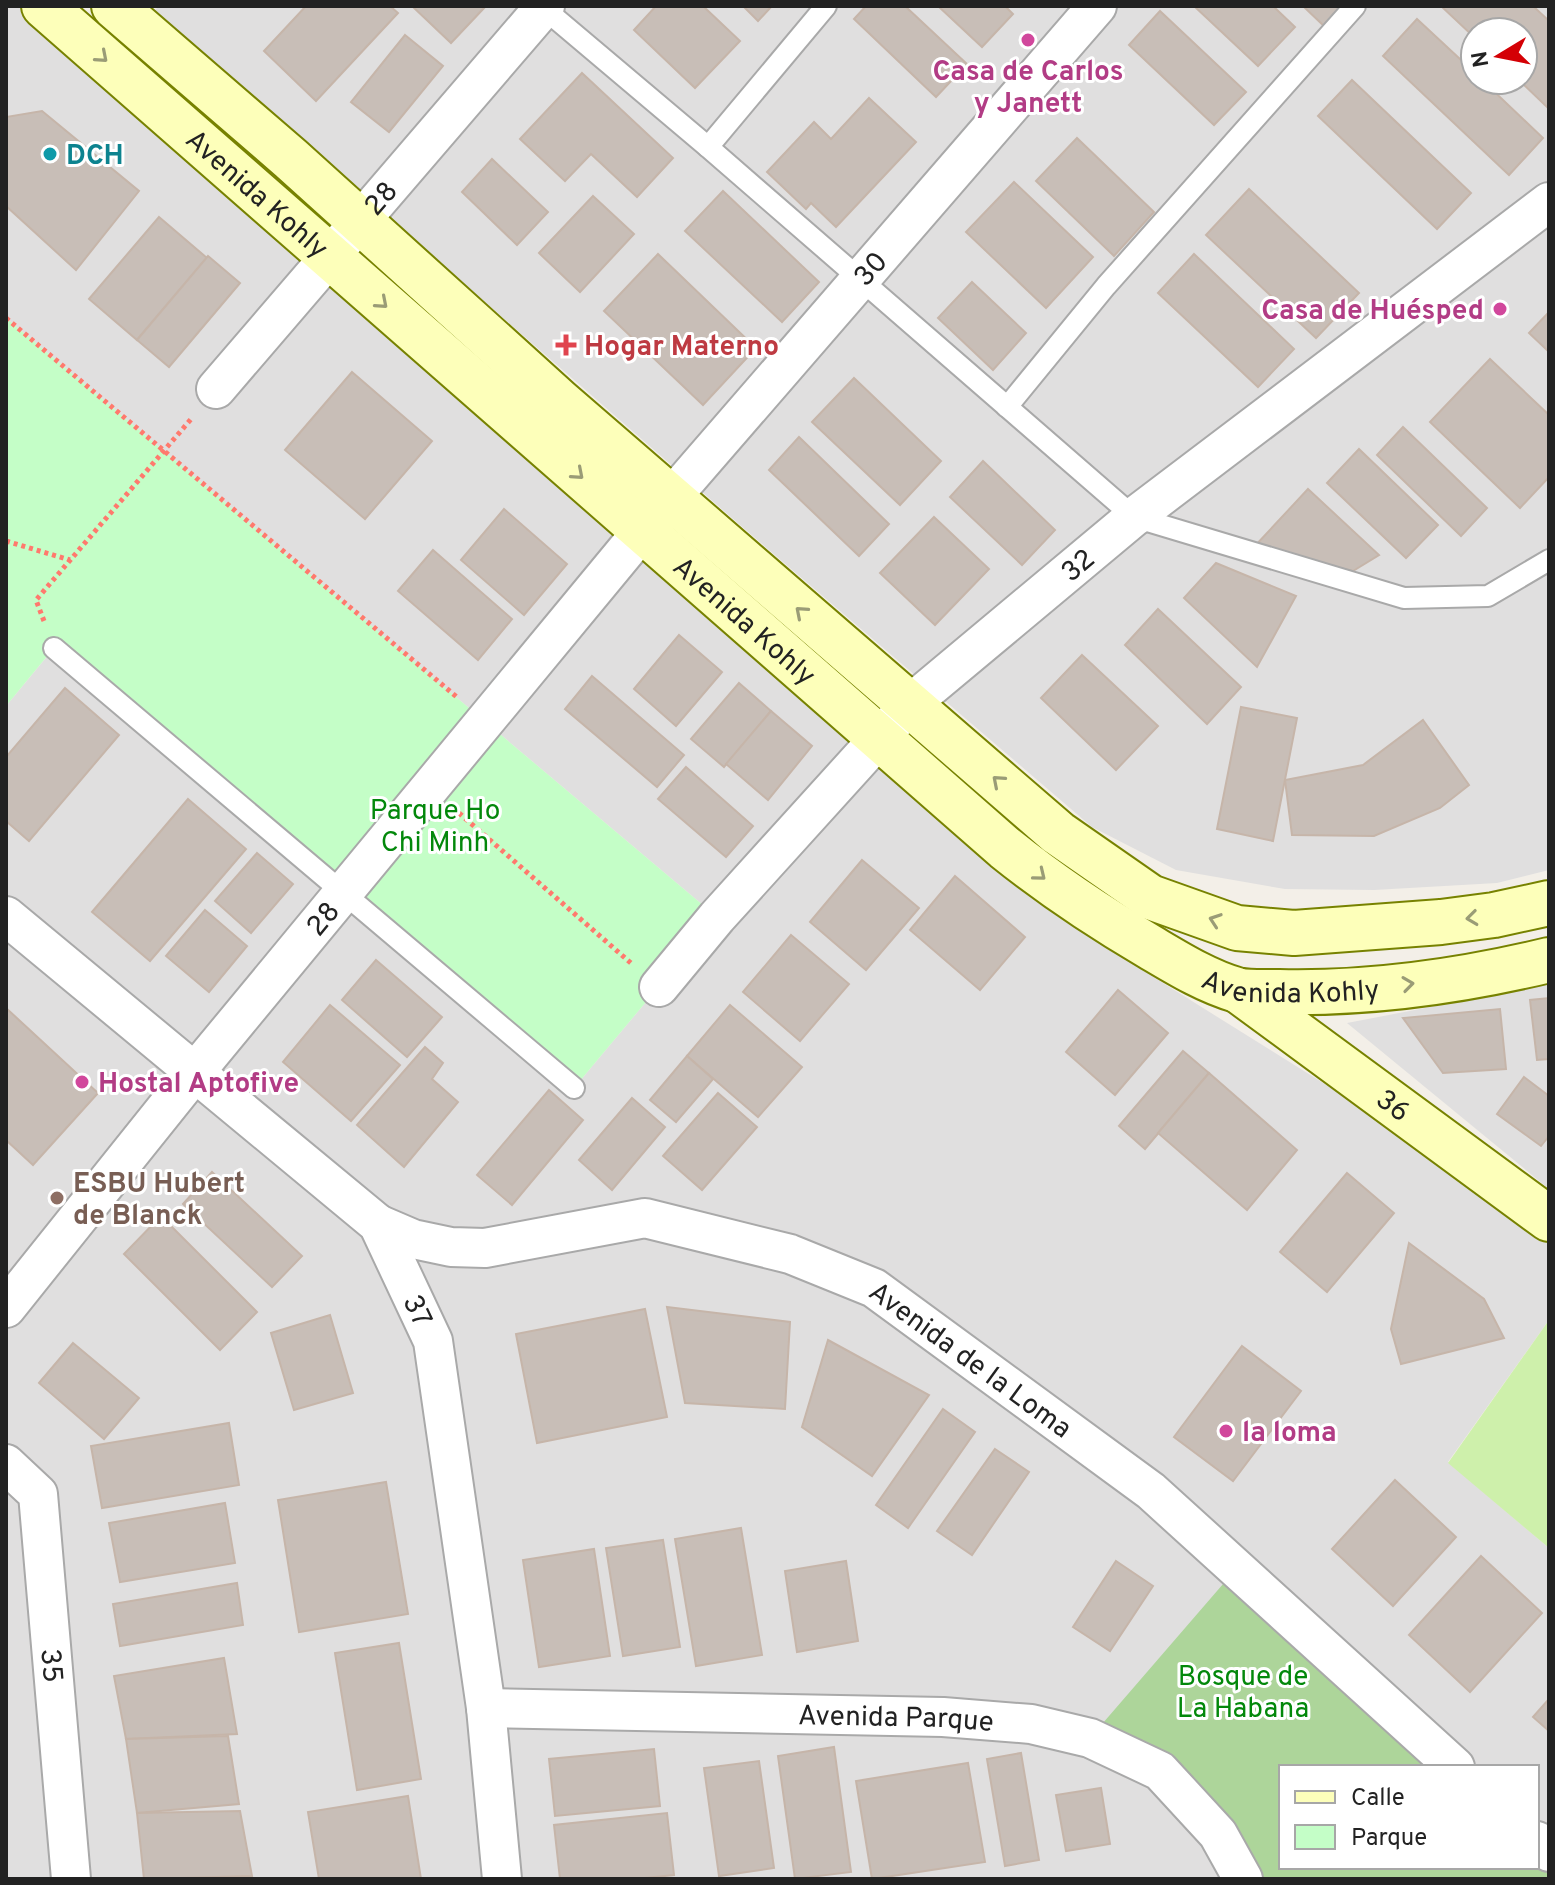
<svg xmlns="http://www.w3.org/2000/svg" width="1555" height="1885" font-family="Overpass,sans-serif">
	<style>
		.residential { fill: #e0dfdf; fill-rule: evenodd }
		.grass { fill: #cef0ab }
		.forest { fill: #add59a }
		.park { fill: #c4fec7 }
		.building { fill: #c8beb7; stroke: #c6b5a9; stroke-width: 2 }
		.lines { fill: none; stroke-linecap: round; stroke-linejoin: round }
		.lane-casing { stroke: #a9a9a9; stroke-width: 24 }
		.street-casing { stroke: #a9a9a9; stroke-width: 42 }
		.secondary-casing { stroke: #778200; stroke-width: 48 }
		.path { stroke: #ff796d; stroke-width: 5; stroke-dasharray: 4 4; stroke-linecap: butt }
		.lane { stroke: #fff; stroke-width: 20 }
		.street { stroke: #fff; stroke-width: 38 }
		.secondary { stroke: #fdffba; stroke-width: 44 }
		.oneway { stroke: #9a9c76 }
		.hotel-dot { fill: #d1479c; stroke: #fff; stroke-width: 3 }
		.culture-dot { fill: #0f9aa8; stroke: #fff; stroke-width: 3 }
		.health-dot { fill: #e0444e; stroke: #fff; stroke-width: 3 }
		.education-dot { fill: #8d6e63; stroke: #fff; stroke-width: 3 }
		.labels { text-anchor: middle; stroke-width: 6; stroke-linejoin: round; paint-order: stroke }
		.hotel-label { font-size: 28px; font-weight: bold; fill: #b23c85; stroke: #fff; text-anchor: start }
		.culture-label { font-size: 28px; font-weight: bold; fill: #0d838f; stroke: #fff; text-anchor: start }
		.street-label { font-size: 28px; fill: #222; stroke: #fff }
		.health-label { font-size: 28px; font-weight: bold; fill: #be3a42; stroke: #fff; text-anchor: start }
		.park-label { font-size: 28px; fill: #03880b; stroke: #fff }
		.education-label { font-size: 28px; font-weight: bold; fill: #785e54; stroke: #fff; text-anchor: start }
	</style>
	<rect width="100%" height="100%" fill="#f3efe8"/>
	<g class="residential">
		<path d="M6,6H44L1107,948L1549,1224V1320L1448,1462L1549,1548V1858L1537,1847V1767H1451L1236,1569L1160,1771L1243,1879H6V706L54,648L574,1088L717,917L6,318Z"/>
		<path d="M159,6H1549V870L1497,883L1374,890L1285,889L1176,870L1092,827L740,525L153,12ZM1475,32H1523V80H1475Z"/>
		<path d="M1549,981V1189L1347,1023L1519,990Z"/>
	</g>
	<path class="grass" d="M1549,1320V1548L1448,1463Z"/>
	<path class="forest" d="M1236,1569L1451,1767H1281V1867H1537V1847L1549,1858V1879H1243L1218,1834L1090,1738Z"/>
	<path class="park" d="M6,318L717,917L574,1088L53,649L6,706Z"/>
	<g class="building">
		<path d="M306,6H390L398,13L316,101L264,51Z"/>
		<path d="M412,6H485V7L451,43Z"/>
		<path d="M656,6H703L740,41L695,88L634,30Z"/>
		<path d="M743,6H772L758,21Z"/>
		<path d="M866,6H905L967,64L936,97L854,19Z"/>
		<path d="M938,6H1005L1013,14L982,47Z"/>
		<path d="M1194,6H1273L1295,27L1258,66Z"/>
		<path d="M1303,6H1345L1325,27Z"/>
		<path d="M1441,6H1533L1549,21V109L1519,80H1523V32H1475V38Z"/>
		<path d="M1160,11L1246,92L1214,125L1129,45Z"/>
		<path d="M1417,19L1475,73V80H1482L1543,138L1509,175L1383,56Z"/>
		<path d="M405,35L443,66L389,132L351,102Z"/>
		<path d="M582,73L673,158L637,197L591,154L565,181L520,139Z"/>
		<path d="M1352,80L1471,193L1437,229L1318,116Z"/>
		<path d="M869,98L916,142L836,227L811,203L806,209L767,172L814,122L831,139Z"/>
		<path d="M42,111L139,191L76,270L6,206V117Z"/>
		<path d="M1077,138L1154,212L1114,256L1036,181Z"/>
		<path d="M492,159L548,212L517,245L462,192Z"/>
		<path d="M1014,182L1093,257L1046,308L966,232Z"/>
		<path d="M1249,189L1359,293L1316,338L1206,235Z"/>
		<path d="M723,191L819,282L782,322L685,231Z"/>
		<path d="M593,196L634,234L580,292L539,253Z"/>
		<path d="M159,217L207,258L137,340L89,299Z"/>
		<path d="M658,254L756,348L703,405L604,311Z"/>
		<path d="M1194,254L1294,349L1258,387L1158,293Z"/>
		<path d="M208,256L240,283L169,367L137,340Z"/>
		<path d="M972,282L1026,333L993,370L938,318Z"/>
		<path d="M1549,312V352L1529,333Z"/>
		<path d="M1490,359L1549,415V477L1520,508L1430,422Z"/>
		<path d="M352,372L432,441L365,519L285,450Z"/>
		<path d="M854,378L941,461L900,505L812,422Z"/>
		<path d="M1403,427L1487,508L1461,536L1377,455Z"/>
		<path d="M799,437L889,524L859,556L769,470Z"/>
		<path d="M1359,449L1438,525L1406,558L1327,483Z"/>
		<path d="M983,461L1055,530L1022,565L950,497Z"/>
		<path d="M1308,489L1379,555L1353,571L1254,547Z"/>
		<path d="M504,509L567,564L524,615L461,560Z"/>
		<path d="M934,517L989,569L935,625L880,573Z"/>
		<path d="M433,550L512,619L478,660L398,591Z"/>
		<path d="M1216,563L1296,596L1257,667L1184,598Z"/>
		<path d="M1158,609L1241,687L1207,724L1125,645Z"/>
		<path d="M679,635L722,672L676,726L634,689Z"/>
		<path d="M1082,655L1158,726L1116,770L1041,698Z"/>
		<path d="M592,676L684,755L657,787L565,709Z"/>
		<path d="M739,683L771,711L724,767L691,739Z"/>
		<path d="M65,688L119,735L29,841L6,821V757Z"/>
		<path d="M1241,707L1297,718L1273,841L1217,829Z"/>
		<path d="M771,711L812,746L768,800L726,764Z"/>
		<path d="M1423,720L1469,785L1440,808L1374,836L1292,835L1285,780L1363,765Z"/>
		<path d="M686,767L753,826L726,857L658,799Z"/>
		<path d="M188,799L246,849L150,961L92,912Z"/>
		<path d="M257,853L293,884L251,933L215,901Z"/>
		<path d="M862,860L919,908L866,970L810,922Z"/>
		<path d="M955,876L1025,937L980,990L910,930Z"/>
		<path d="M205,910L247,946L209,992L166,956Z"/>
		<path d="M791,935L849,984L800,1041L743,992Z"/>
		<path d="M376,960L442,1017L407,1057L342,1000Z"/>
		<path d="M1118,990L1168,1033L1115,1095L1066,1052Z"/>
		<path d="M1549,998V1059L1537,1060L1530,1000Z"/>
		<path d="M330,1005L400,1065L351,1121L283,1062Z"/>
		<path d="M730,1005L802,1067L758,1117L687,1056Z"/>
		<path d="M6,1008L98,1093L33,1165L6,1140Z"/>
		<path d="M1500,1009L1506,1069L1443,1073L1403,1018Z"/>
		<path d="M425,1047L443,1063L432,1079L458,1102L404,1167L357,1125Z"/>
		<path d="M1183,1051L1209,1073L1145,1149L1119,1126Z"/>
		<path d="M687,1056L713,1079L676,1122L650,1100Z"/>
		<path d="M1209,1073L1297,1150L1247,1210L1158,1133Z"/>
		<path d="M1524,1077L1549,1096V1136L1541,1146L1497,1114Z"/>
		<path d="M549,1090L583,1120L512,1205L477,1175Z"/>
		<path d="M718,1093L757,1127L702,1190L663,1156Z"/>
		<path d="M632,1098L665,1127L612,1190L579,1160Z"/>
		<path d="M212,1172L302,1256L272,1287L183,1204Z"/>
		<path d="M1347,1173L1394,1213L1327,1292L1280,1252Z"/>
		<path d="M161,1216L257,1312L220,1350L124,1254Z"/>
		<path d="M1409,1243L1484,1299L1504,1338L1401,1364L1391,1329Z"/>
		<path d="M667,1307L790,1322L785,1409L685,1403Z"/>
		<path d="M645,1309L667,1417L537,1443L516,1334Z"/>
		<path d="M330,1315L353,1393L294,1410L271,1333Z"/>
		<path d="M828,1340L929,1395L872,1476L802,1427Z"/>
		<path d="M73,1343L139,1398L104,1439L39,1383Z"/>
		<path d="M1242,1346L1301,1391L1233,1481L1174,1437Z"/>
		<path d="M943,1409L975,1432L908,1528L876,1505Z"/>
		<path d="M229,1423L239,1485L102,1508L91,1446Z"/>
		<path d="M995,1449L1029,1472L972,1555L937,1531Z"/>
		<path d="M1395,1480L1456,1537L1393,1606L1332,1549Z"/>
		<path d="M386,1482L408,1614L299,1632L278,1500Z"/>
		<path d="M225,1503L235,1563L120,1582L109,1523Z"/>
		<path d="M741,1528L762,1655L696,1666L675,1539Z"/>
		<path d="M663,1540L680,1647L623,1656L606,1548Z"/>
		<path d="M594,1549L610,1656L539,1667L523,1560Z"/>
		<path d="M1481,1556L1542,1613L1470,1692L1409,1635Z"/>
		<path d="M846,1561L858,1641L797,1652L785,1571Z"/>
		<path d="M1116,1561L1153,1586L1110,1651L1073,1627Z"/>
		<path d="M237,1583L243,1625L120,1646L113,1604Z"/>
		<path d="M399,1643L421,1779L357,1790L335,1653Z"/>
		<path d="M224,1658L237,1734L126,1739L114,1676Z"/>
		<path d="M1549,1699V1731L1533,1717Z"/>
		<path d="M228,1736L239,1804L137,1813L126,1739Z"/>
		<path d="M834,1747L851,1872L795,1879L778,1756Z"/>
		<path d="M654,1749L660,1806L555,1816L549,1759Z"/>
		<path d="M1021,1753L1039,1860L1005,1866L987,1759Z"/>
		<path d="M759,1761L774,1868L719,1876L704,1768Z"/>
		<path d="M968,1763L985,1862L872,1879L856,1781Z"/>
		<path d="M1101,1788L1110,1844L1066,1851L1056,1795Z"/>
		<path d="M408,1796L421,1879H319L308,1812Z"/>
		<path d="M240,1811L252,1876L144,1879L137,1813Z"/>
		<path d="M667,1813L674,1875L635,1879H560L554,1825Z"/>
	</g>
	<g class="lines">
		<g class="lane-casing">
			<g id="lane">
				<path d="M541,6L708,147L1134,517L1404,598L1488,596L1549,560"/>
				<path d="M708,147L826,6"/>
				<path d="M1007,407L1106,286L1355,6"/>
				<path d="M54,648L574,1088"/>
			</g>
		</g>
		<g class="street-casing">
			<g id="street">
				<path id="s1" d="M216,389L545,6"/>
				<path id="s2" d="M6,916L378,1224L433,1341L486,1708L502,1879"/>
				<path id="s3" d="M659,987L717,917L910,704L1134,517L1549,202"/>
				<path id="s4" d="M378,1224L413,1239L451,1247L485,1248L645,1218L790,1254L874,1288L1151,1491L1455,1767"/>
				<path id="s5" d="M6,1308L195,1072L643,530L1097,6"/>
				<path id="s6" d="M6,1464L38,1494L71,1879"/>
				<path id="s7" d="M486,1708L943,1717L1031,1724L1090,1738L1160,1771L1218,1834L1243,1879"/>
				<path d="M1537,1841L1549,1852"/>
			</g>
		</g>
		<g class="secondary-casing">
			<g id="secondary">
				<path id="s8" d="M44,6L1005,848C1051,885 1099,917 1150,947C1177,963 1206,981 1237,990C1249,993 1266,992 1279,992C1368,994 1462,981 1549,960"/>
				<path d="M114,6L291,159L559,401L1058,833L1150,897L1237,928L1294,933L1441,922L1494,915L1549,903"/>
				<path id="s9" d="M1239,991L1549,1219"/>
			</g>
		</g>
		<g class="path">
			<path d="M6,318L458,698"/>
			<path d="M6,541L70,560"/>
			<path d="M44,621L36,600L192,418"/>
			<path d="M459,813L632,964"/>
		</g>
		<use href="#lane" class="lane"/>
		<use href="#street" class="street"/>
		<use href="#secondary" class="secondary"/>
	</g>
	<defs><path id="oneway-chevron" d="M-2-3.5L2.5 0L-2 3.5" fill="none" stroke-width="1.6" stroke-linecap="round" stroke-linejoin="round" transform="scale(2)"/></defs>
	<g class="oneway">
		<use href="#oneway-chevron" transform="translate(102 57) rotate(41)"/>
		<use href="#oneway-chevron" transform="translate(382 303) rotate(41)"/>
		<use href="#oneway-chevron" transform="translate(578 474) rotate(41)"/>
		<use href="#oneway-chevron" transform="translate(801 612) rotate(-139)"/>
		<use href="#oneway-chevron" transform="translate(998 781) rotate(-139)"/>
		<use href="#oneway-chevron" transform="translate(1040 875) rotate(39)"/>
		<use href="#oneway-chevron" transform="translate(1472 918) rotate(173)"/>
		<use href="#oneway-chevron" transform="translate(1215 920) rotate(-161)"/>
		<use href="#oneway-chevron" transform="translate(1408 984) rotate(-8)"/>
	</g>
	<g class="hotel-dot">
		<circle cx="1028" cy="40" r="8"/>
		<circle cx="1500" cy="309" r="8"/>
		<circle cx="82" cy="1082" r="8"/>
		<circle cx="1226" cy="1431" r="8"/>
	</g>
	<circle class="culture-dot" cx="50" cy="154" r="8"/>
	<path class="health-dot" d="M562 333h8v8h8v8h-8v8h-8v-8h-8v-8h8z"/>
	<circle class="education-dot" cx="57" cy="1198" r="8"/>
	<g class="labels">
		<g class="hotel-label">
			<text x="1028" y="80" text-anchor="middle">Casa de Carlos<tspan x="1028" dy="32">y Janett</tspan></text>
			<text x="1484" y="319" text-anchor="end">Casa de Huésped</text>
			<text x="98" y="1092">Hostal Aptofive</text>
			<text x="1242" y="1441">la loma</text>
		</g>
		<g class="culture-label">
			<text x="66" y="164">DCH</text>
		</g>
		<g class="street-label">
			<text dy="10" stroke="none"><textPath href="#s8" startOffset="284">Avenida Kohly</textPath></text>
			<text dy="10" stroke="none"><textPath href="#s1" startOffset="252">28</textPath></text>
			<text dy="10" stroke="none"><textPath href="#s5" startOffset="1352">30</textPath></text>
			<text dy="10" stroke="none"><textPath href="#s3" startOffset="596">32</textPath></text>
			<text dy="10" stroke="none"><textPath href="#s8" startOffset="932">Avenida Kohly</textPath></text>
			<text dy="10" stroke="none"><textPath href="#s5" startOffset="502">28</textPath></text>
			<text dy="10" stroke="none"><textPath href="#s8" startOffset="1604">Avenida Kohly</textPath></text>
			<text dy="10" stroke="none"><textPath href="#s9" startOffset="192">36</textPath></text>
			<text dy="10" stroke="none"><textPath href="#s2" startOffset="578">37</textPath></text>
			<text dy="10" stroke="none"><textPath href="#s4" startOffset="634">Avenida de la Loma</textPath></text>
			<text dy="10" stroke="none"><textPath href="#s6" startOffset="216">35</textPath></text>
			<text dy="10" stroke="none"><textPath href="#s7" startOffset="410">Avenida Parque</textPath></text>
		</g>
		<g class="health-label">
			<text x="584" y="355">Hogar Materno</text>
		</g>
		<g class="park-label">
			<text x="435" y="819">Parque Ho<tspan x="435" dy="32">Chi Minh</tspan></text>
			<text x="1243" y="1685">Bosque de<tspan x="1243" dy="32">La Habana</tspan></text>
		</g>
		<g class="education-label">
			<text x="73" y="1192">ESBU Hubert<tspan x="73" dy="32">de Blanck</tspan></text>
		</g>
	</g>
	<rect width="1555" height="1885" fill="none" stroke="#222222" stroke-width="16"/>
	<rect x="1279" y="1765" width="260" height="104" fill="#ffffff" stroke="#a7a7a7" stroke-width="2"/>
	<rect x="1295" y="1791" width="40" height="12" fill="#fdffba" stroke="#a7a7a7" stroke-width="2"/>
	<text x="1351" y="1805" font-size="24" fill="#222222">Calle</text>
	<rect x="1295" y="1825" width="40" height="24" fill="#c4fec7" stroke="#a7a7a7" stroke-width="2"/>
	<text x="1351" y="1845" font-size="24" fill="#222222">Parque</text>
	<g transform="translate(1499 56) rotate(260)"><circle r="38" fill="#ffffff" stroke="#a7a7a7" stroke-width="2"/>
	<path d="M0-6L14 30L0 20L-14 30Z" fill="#d40005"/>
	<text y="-12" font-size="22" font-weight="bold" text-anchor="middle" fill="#222222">N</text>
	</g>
</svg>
